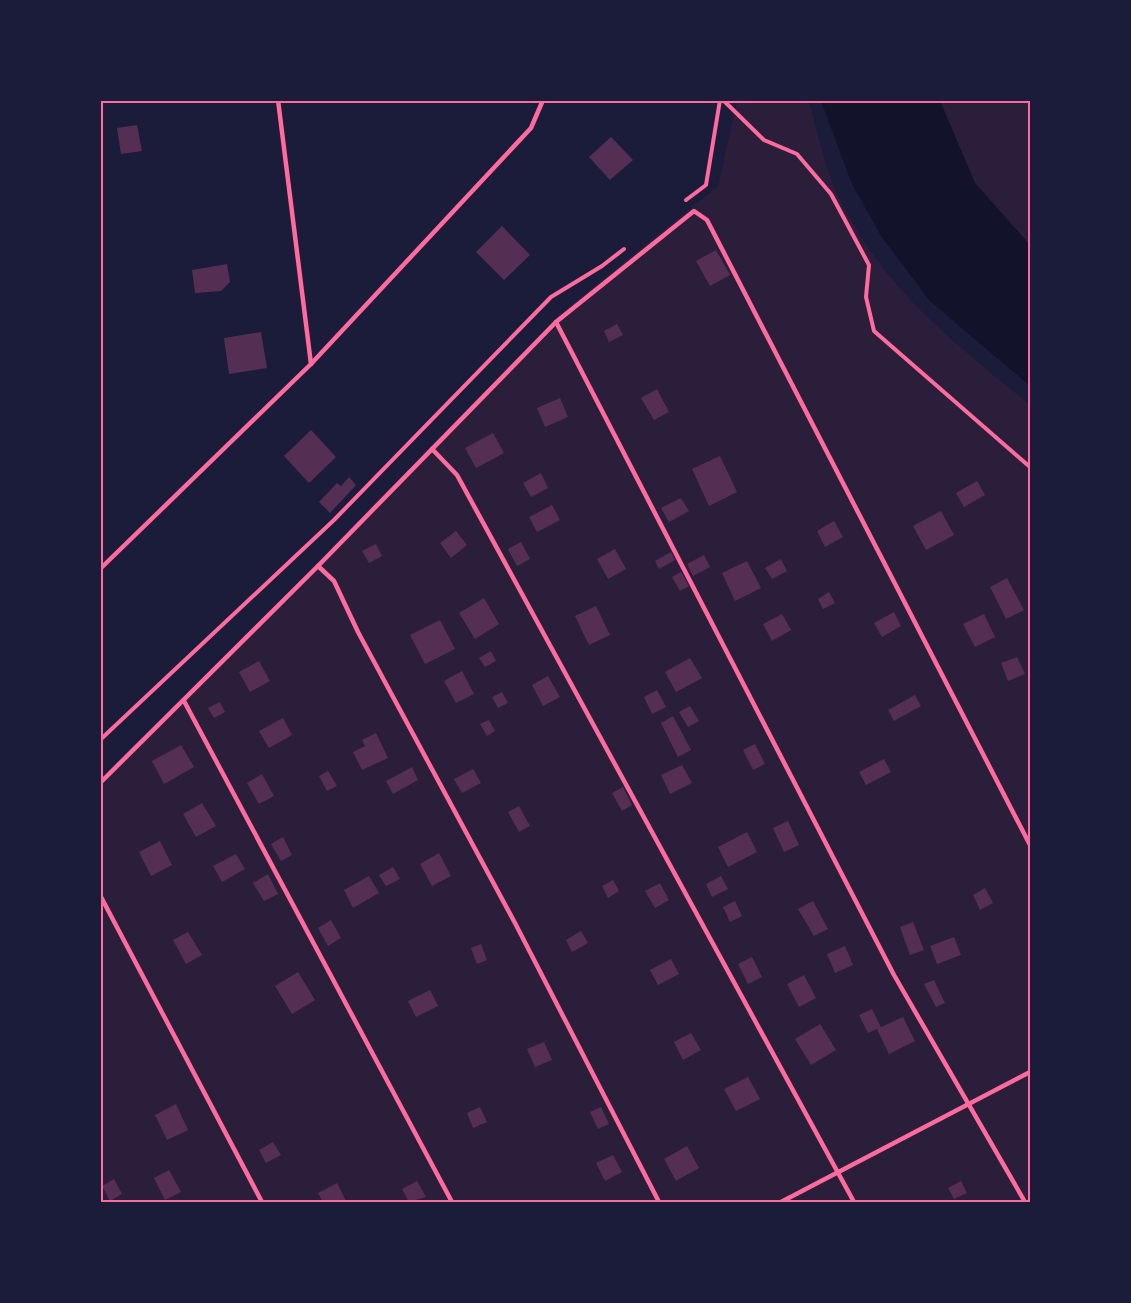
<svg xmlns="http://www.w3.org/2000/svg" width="1131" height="1303" font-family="Roboto,sans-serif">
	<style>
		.green { fill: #2a1e3b }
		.water { fill: #12122b }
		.building { fill: #542f53 }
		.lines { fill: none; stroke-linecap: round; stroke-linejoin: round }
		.path { stroke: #ff6b9d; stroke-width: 4 }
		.service { stroke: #ff6b9d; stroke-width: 4.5 }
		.neatline { fill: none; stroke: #ff6b9d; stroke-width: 2 }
	</style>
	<rect width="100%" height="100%" fill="#1b1b3a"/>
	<g class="green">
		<path d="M737,101H809C817,129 823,161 835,189C880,287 950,339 1030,405V1202H101V783L561,313L718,186Z"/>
		<path d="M940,101H1030V245L975,183Z"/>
	</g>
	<path class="water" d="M821,101H940L975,183L1030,245V386L930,301L881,236L852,184Z"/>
	<g class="building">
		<path d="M137,125L142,151L121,154L117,128Z"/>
		<path d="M611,137L633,160L610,180L589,157Z"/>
		<path d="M502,226L530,255L504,280L476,252Z"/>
		<path d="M716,250L730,275L710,286L696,261Z"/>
		<path d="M227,264L230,282L221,291L195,293L192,270Z"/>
		<path d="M617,324L623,335L609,342L604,331Z"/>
		<path d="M261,332L267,368L229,374L224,338Z"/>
		<path d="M657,389L669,412L654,420L641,398Z"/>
		<path d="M560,398L568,417L545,427L537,408Z"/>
		<path d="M311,430L336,457L309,483L284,456Z"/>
		<path d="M493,433L504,453L476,468L465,448Z"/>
		<path d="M720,456L737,492L709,506L692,469Z"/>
		<path d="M541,473L548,488L531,497L523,483Z"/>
		<path d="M349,477L356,485L330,513L319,502L337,483L341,486Z"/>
		<path d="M977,481L985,495L964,507L956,493Z"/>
		<path d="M681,498L689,511L669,522L661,508Z"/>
		<path d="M552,505L560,520L537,532L529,517Z"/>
		<path d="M941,511L954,535L926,550L913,526Z"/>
		<path d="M834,521L843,537L825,547L817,531Z"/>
		<path d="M456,531L467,545L451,558L440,543Z"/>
		<path d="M521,542L530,559L517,566L508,549Z"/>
		<path d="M376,544L382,556L369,563L362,551Z"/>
		<path d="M615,549L626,569L608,579L597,559Z"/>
		<path d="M671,552L675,560L659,569L655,561Z"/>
		<path d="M704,555L710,567L693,576L687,564Z"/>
		<path d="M781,559L787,571L772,579L765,568Z"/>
		<path d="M747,561L761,588L735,601L722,573Z"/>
		<path d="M681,572L689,586L680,591L672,577Z"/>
		<path d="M1007,578L1024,610L1006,619L990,587Z"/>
		<path d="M829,592L835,603L823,609L818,599Z"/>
		<path d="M484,598L499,624L475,639L459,613Z"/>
		<path d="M596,606L610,635L589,645L575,616Z"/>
		<path d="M894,612L901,626L882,637L874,623Z"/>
		<path d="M782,614L791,630L772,641L763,624Z"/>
		<path d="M984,614L995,637L975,647L963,624Z"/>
		<path d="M440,620L455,649L425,664L410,635Z"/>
		<path d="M491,651L496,661L485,667L479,658Z"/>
		<path d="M1017,657L1025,674L1008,681L1001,663Z"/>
		<path d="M690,658L702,678L676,692L665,672Z"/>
		<path d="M259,661L270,681L250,692L239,672Z"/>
		<path d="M462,671L474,694L456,703L444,681Z"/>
		<path d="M548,676L560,697L543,706L532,685Z"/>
		<path d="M657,690L666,707L652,714L644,697Z"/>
		<path d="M502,692L508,703L498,708L492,697Z"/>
		<path d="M915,695L921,706L894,721L888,710Z"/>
		<path d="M220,702L225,712L214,718L208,708Z"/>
		<path d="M690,706L699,721L688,727L679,712Z"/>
		<path d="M673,716L691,750L678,757L661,723Z"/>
		<path d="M283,718L292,735L269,748L259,731Z"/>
		<path d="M489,720L495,731L487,736L480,724Z"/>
		<path d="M376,733L388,758L362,770L353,752L365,746L362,740Z"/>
		<path d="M755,744L765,764L753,770L743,750Z"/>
		<path d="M181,745L194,767L164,784L152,761Z"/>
		<path d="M884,759L891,772L866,785L859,772Z"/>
		<path d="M682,765L692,783L670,794L661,775Z"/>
		<path d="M412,767L418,780L393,794L386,781Z"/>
		<path d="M473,769L481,783L462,793L454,779Z"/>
		<path d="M328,771L337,786L327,791L319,776Z"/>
		<path d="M262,774L274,796L259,804L247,783Z"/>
		<path d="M623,787L632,805L622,811L612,793Z"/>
		<path d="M202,803L216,826L196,837L183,814Z"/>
		<path d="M519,806L530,826L519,832L508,812Z"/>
		<path d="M788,821L799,845L784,852L773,828Z"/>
		<path d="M747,832L757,852L728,867L718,847Z"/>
		<path d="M283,837L292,855L281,861L271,844Z"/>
		<path d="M160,841L172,865L151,876L139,852Z"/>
		<path d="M439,853L451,876L432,886L420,864Z"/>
		<path d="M236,854L245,869L222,882L213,866Z"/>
		<path d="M393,867L400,879L386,886L379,875Z"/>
		<path d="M268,874L278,894L264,901L253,883Z"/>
		<path d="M369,876L379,893L353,908L344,890Z"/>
		<path d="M721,876L728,889L712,897L706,884Z"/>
		<path d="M613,880L619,891L608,898L602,886Z"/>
		<path d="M660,883L669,900L655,908L645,891Z"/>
		<path d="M985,888L993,903L980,910L973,895Z"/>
		<path d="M735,901L742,916L730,922L723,907Z"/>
		<path d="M813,901L828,929L814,936L798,909Z"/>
		<path d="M331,920L341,938L328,946L318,928Z"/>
		<path d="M913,922L924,950L910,955L900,927Z"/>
		<path d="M581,931L588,943L572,952L566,940Z"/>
		<path d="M188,932L202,955L186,964L173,940Z"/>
		<path d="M954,937L961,955L937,964L930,946Z"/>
		<path d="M481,944L487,960L477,964L471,948Z"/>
		<path d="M845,946L853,965L835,973L827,954Z"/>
		<path d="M752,957L762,977L748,984L738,964Z"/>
		<path d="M671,959L679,974L658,985L650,970Z"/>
		<path d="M298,972L315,1000L292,1014L275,986Z"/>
		<path d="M804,975L816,998L799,1007L787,984Z"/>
		<path d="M934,980L945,1003L936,1007L924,984Z"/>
		<path d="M430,990L438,1006L416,1017L408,1001Z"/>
		<path d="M872,1009L881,1027L903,1017L915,1041L889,1054L877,1029L868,1033L859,1015Z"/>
		<path d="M820,1024L836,1050L811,1065L795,1039Z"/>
		<path d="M691,1033L701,1050L683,1060L674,1042Z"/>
		<path d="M544,1042L552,1060L535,1067L527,1049Z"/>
		<path d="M748,1077L760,1099L736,1111L724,1089Z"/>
		<path d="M176,1104L188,1130L167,1140L155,1115Z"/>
		<path d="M480,1107L487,1122L473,1128L467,1113Z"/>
		<path d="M601,1107L609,1124L598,1129L590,1112Z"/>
		<path d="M273,1142L281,1155L266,1163L259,1150Z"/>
		<path d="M687,1146L699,1168L676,1181L664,1159Z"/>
		<path d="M613,1155L622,1172L605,1181L596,1163Z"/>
		<path d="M169,1170L181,1192L165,1200L154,1178Z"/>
		<path d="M114,1179L122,1194L110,1201L102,1186Z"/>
		<path d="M417,1181L426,1197L409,1202L402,1189Z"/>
		<path d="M961,1181L967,1193L954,1199L948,1188Z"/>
		<path d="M337,1183L346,1201L323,1202L318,1193Z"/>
	</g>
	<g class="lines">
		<g class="path">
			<path d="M723,100L764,140L797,154L831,194L869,265L866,297L874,331L1030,467"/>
			<path d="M1030,100V103"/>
			<path d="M686,200L706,185L720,100"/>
			<path d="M100,740L334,520L551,297L602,266L624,249"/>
		</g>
		<g class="service">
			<path d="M278,100L311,364"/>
			<path d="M556,322L894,975L1025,1202"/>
			<path d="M432,449L457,475L854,1202"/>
			<path d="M318,566L334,581L358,632L515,923L659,1202"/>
			<path d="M100,569L311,364L531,128L543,100"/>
			<path d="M184,701L452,1202"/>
			<path d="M100,783L318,566L556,322L694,211L707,220L1030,845"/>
			<path d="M100,895L262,1202"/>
			<path d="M781,1202L1030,1072"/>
		</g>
	</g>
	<rect width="1131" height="1303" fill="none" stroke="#1b1b3a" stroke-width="204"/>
	<rect x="102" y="102" width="927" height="1099" class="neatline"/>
</svg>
